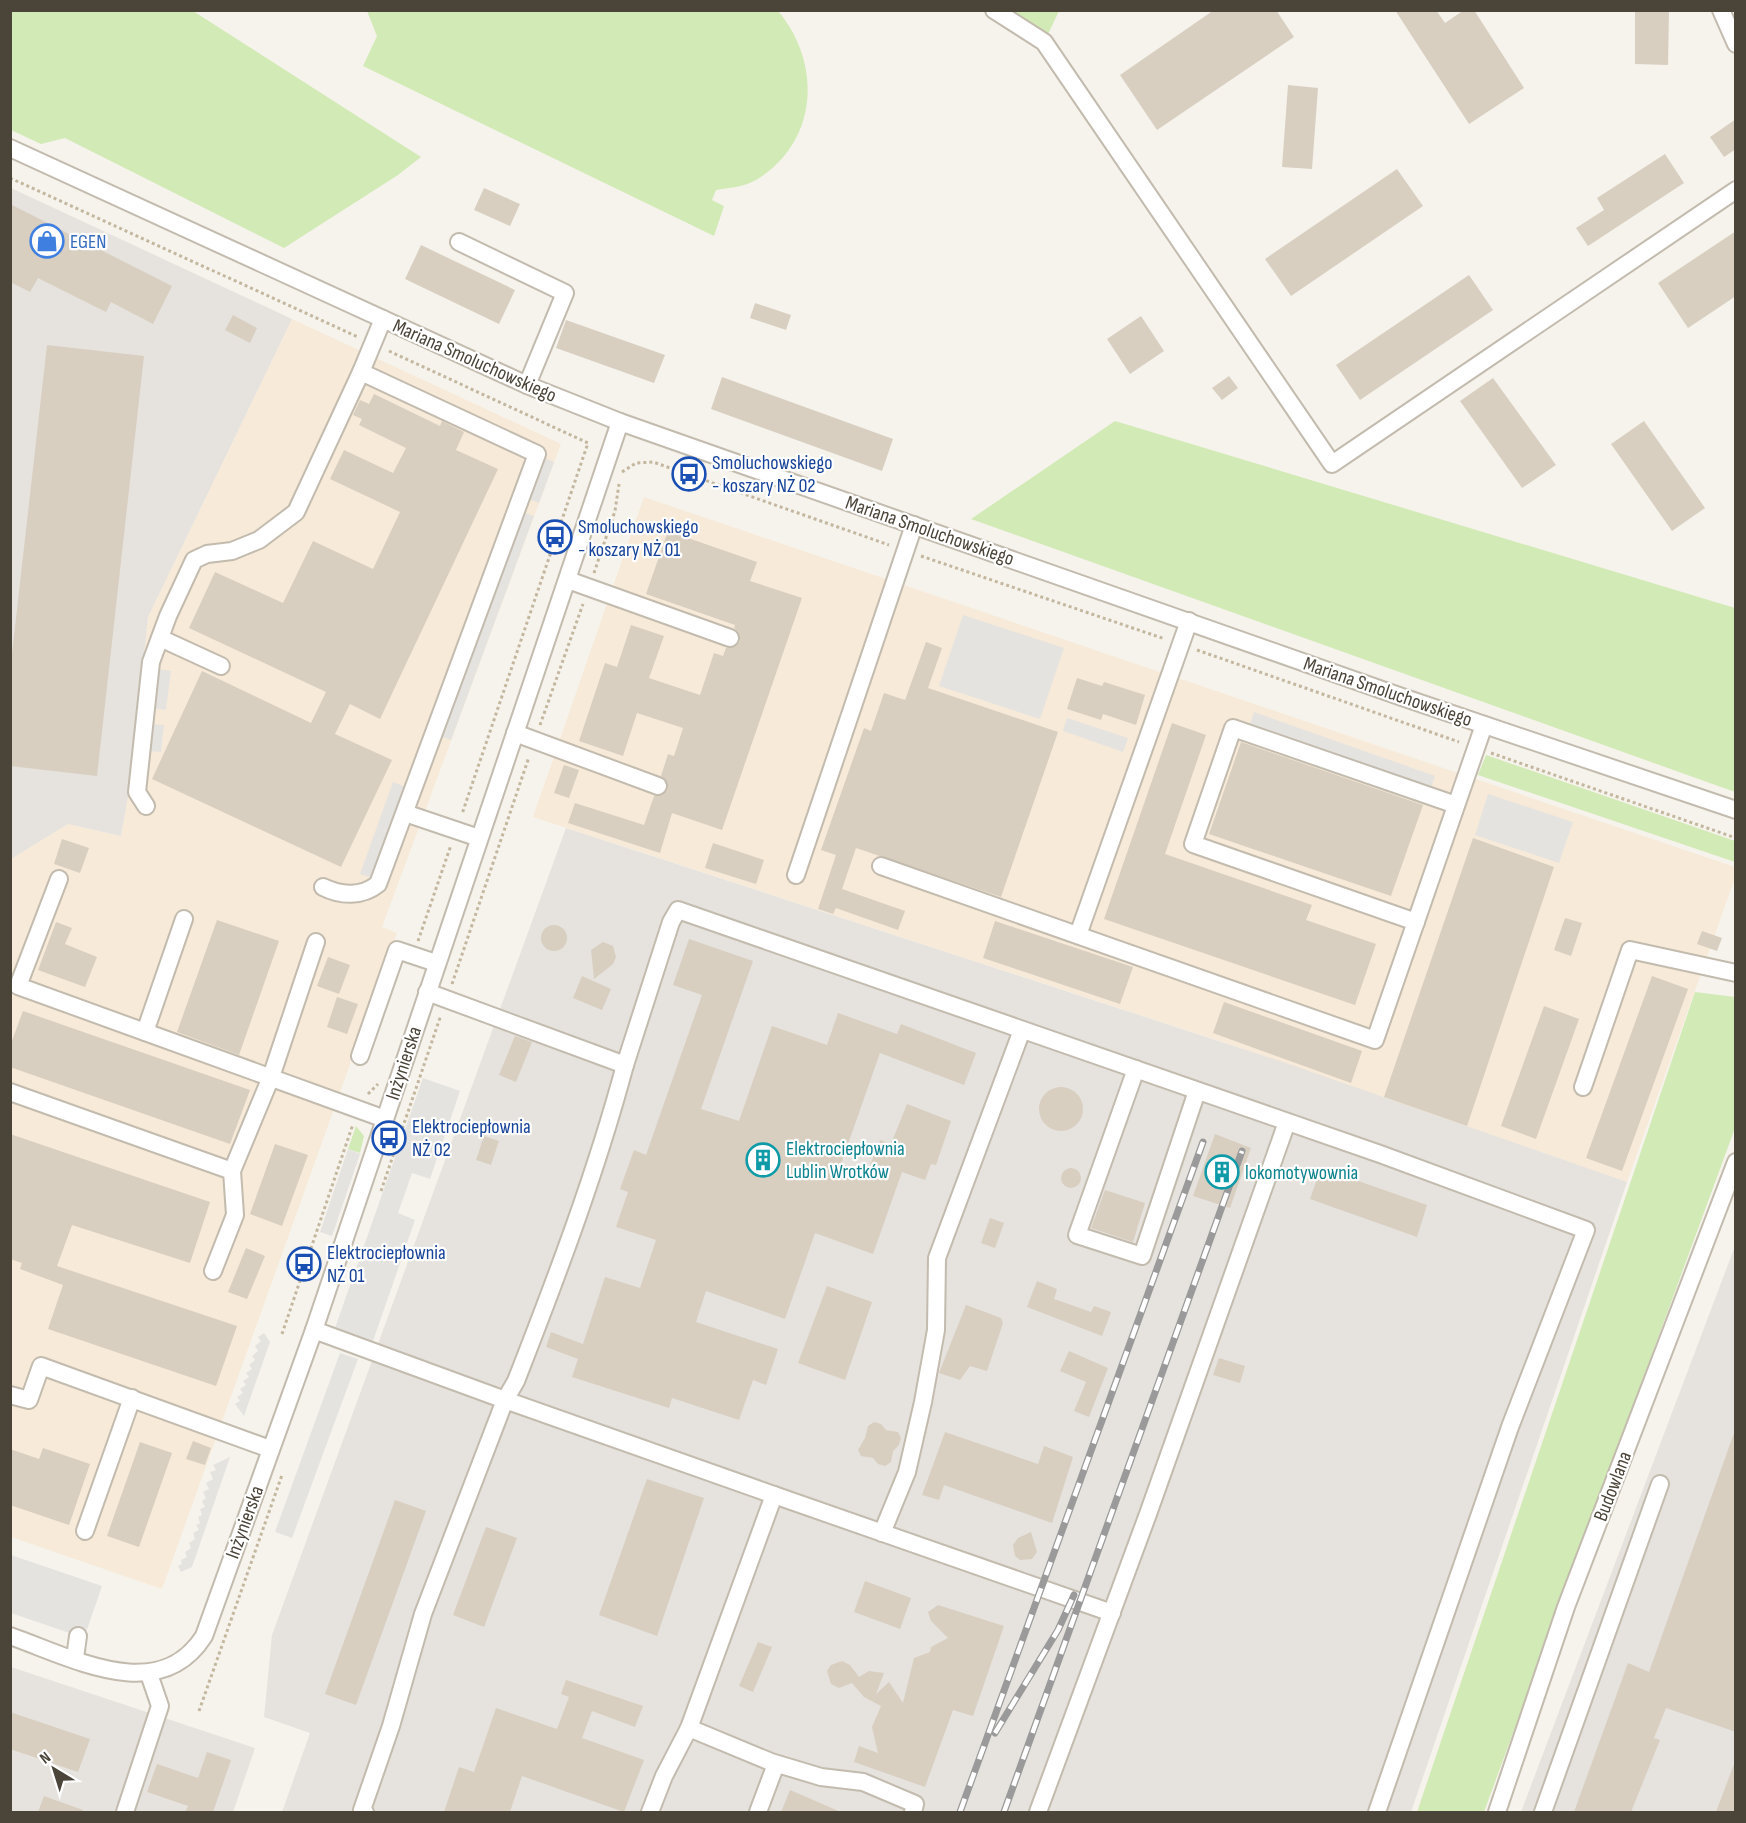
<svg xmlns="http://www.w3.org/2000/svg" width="1746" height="1823" font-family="'Sofia Sans Condensed',sans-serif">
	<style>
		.commercial { fill: #f7ead8 }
		.industrial { fill: #e6e2dd }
		.green { fill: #d2eab5 }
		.parking { fill: #e5e3e0 }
		.building { fill: #d8cfc1 }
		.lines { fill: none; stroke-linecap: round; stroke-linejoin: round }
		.minor-casing { stroke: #c2bbae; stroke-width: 20 }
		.path { stroke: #c4b79f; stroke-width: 3; stroke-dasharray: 3 3; stroke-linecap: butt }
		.minor { stroke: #fff; stroke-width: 16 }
		.rail-casing { stroke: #9a9a9a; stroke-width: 7 }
		.rail { stroke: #fff; stroke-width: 4.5; stroke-dasharray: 14; stroke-linecap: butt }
		.labels { text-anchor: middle; stroke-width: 4.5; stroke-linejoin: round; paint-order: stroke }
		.shop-label { font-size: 20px; fill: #366cbe; stroke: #fff; text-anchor: start }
		.street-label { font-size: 20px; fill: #4b4439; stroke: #fff }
		.transit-label { font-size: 20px; fill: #164399; stroke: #fff; text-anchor: start }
		.culture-label { font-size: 20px; fill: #0d838f; stroke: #fff; text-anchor: start }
	</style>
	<rect width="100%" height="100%" fill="#f6f3ec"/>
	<g class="commercial">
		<path d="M292,319L561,444L382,927L397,933L162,1589L11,1537V859L68,824L121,836L131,780L148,617Z"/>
		<path d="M644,497L1735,867V878L1627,1182L1229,1044L533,817Z"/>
	</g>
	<g class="industrial">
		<path d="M11,188L292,319L148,617L131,780L121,836L68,824L11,859Z"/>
		<path d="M566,828L1283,1062L1627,1182L1411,1812H282L310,1733L264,1717L272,1635Z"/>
		<path d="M1735,1246V1812H1521Z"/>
		<path d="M11,1667L255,1748L233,1812H11Z"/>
	</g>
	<g class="green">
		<path d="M11,10L193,11L421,157L398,175L284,248L65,138L41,144L11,130Z"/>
		<path d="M367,11H778C822,63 819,142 756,180C744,187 729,188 716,190L712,200L724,206L714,236L363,66L377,36Z"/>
		<path d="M1012,11L1059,10V11L1048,34Z"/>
		<path d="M1115,421L1735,608V792L971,519Z"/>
		<path d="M1486,755L1735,841V862L1478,775Z"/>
		<path d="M1695,992L1735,997V1128L1484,1812H1417Z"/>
		<path d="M356,1126L364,1136L360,1153L348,1149Z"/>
	</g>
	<g class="parking">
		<path d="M542,457L554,462L539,503L526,498Z"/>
		<path d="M521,511L534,516L451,740L439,736Z"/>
		<path d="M963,615L1064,648L1040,719L939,686Z"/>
		<path d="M157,669L171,671L166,710L152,708Z"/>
		<path d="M1254,712L1435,776L1430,790L1249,727Z"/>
		<path d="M1067,718L1128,738L1123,752L1063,731Z"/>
		<path d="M150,724L164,725L161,752L148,751Z"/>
		<path d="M393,782L406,787L373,878L360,874Z"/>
		<path d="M1488,794L1573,822L1559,863L1475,835Z"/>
		<path d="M423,1078L460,1091L430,1179L412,1173L398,1213L415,1220L372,1344L334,1331Z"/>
		<path d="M348,1149L360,1154L332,1236L320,1232Z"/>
		<path d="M264,1333L270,1342L244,1416L235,1404L240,1401L237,1397L243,1393L240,1389L246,1385L243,1381L249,1377L246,1373L252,1369L249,1365L255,1360L252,1356L258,1351L255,1346L261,1341L258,1337Z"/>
		<path d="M340,1353L358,1359L292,1538L275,1532Z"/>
		<path d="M230,1457L192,1567L181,1572L178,1566L182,1564L181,1560L187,1557L185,1552L191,1548L189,1543L195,1539L193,1533L199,1530L196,1525L200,1523L198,1517L202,1515L200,1509L205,1507L202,1501L206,1498L203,1492L209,1489L206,1483L213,1479L210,1472L216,1470L213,1465Z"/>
		<path d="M11,1555L102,1586L84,1638L11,1613Z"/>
	</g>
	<g class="building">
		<path d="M1214,10H1276L1294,37L1157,130L1120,75Z"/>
		<path d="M1395,10H1436L1445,23L1464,10H1474L1524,88L1469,124Z"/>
		<path d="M1635,10H1669L1668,65L1635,64Z"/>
		<path d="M1288,85L1318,88L1312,169L1282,167Z"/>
		<path d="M1736,119V149L1724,157L1710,137Z"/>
		<path d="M1665,154L1684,183L1588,246L1576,228L1604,210L1597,198Z"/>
		<path d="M1397,169L1423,206L1291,296L1265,259Z"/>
		<path d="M484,188L520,204L510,226L474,210Z"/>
		<path d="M10,204L172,286L153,324L111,302L106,312L38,278L30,292L10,282Z"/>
		<path d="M1736,231V296L1688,328L1658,283Z"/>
		<path d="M421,245L515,290L499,324L405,279Z"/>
		<path d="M1469,275L1493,310L1360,400L1336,365Z"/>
		<path d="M755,303L791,315L786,330L750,318Z"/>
		<path d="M233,315L257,328L250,343L225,330Z"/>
		<path d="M1141,316L1164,351L1130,374L1107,339Z"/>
		<path d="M566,320L665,355L654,383L556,348Z"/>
		<path d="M47,345L144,356L97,776L10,766V671Z"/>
		<path d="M1229,376L1238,388L1222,400L1212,388Z"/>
		<path d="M722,377L893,439L882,471L711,409Z"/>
		<path d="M1493,378L1556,465L1522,488L1460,401Z"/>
		<path d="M374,394L440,426L442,421L464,432L456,450L498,469L380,719L350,704L335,734L392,760L341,867L152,779L202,671L311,723L326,692L189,628L215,572L283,603L313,541L373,569L400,512L330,479L344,450L393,473L406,448L359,425L362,419L353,415L360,400L369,404Z"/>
		<path d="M1644,421L1705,508L1672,531L1611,444Z"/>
		<path d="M668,531L757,562L750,581L802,598L722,830L672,813L660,853L568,823L575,803L644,825L654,796L664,794L668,789L666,780L661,776L668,754L674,756L683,728L637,713L623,756L579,741L605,663L617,667L631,625L664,636L649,678L700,695L714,653L723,656L726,648L736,646L740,641L738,632L734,628L735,625L646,594Z"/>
		<path d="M926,642L942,648L928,688L1058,732L1001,897L856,848L842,889L905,911L898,930L836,908L833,914L818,909L836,855L821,850L864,728L871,731L884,693L905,700Z"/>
		<path d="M1077,678L1102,686L1104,682L1145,695L1136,725L1103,714L1101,720L1067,709Z"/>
		<path d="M1172,723L1206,735L1165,854L1312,905L1306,920L1376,944L1355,1005L1104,919Z"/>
		<path d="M1241,742L1423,805L1391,896L1209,834Z"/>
		<path d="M564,765L579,770L569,798L554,793Z"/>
		<path d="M1473,838L1554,867L1467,1126L1384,1097Z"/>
		<path d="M62,839L89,848L80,873L54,864Z"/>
		<path d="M713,843L764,860L756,884L705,868Z"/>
		<path d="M1565,918L1582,923L1571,956L1554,950Z"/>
		<path d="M217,920L279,941L239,1055L177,1032Z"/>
		<path d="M995,921L1133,967L1120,1004L983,958Z"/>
		<path d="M56,922L72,928L65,944L97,957L85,987L38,970Z"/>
		<circle cx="554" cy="938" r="13"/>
		<path d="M1702,931L1722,938L1717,951L1697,944Z"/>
		<path d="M689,939L753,961L701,1109L739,1121L772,1026L827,1045L838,1013L897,1034L901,1024L976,1053L964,1085L880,1053L841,1164L867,1173L880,1140L891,1144L907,1104L951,1121L936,1165L931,1164L925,1180L902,1172L873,1254L815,1233L785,1319L706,1291L696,1322L778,1349L766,1385L753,1380L739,1420L672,1398L669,1408L572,1377L578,1359L546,1347L551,1332L583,1344L605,1277L640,1288L656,1240L616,1227L628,1192L620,1189L634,1150L646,1155L702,995L673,985Z"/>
		<path d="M603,942L613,946L616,957L613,964L594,979L591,950Z"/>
		<path d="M328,957L350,965L339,994L317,986Z"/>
		<path d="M582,976L611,989L602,1010L573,998Z"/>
		<path d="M1652,976L1688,989L1622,1171L1586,1158Z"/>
		<path d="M337,997L358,1004L347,1034L327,1027Z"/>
		<path d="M1224,1002L1362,1051L1351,1083L1213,1033Z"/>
		<path d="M1544,1006L1579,1019L1536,1139L1501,1126Z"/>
		<path d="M23,1011L250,1090L230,1144L10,1067V1046Z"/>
		<path d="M515,1036L532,1042L516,1082L499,1075Z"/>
		<circle cx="1061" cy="1109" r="22"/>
		<path d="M10,1134L210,1202L190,1263L72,1225L57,1266L237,1326L216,1386L48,1329L63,1285L20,1269L22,1263L10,1259Z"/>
		<path d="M1215,1134L1251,1148L1230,1208L1193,1196Z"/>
		<path d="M484,1136L499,1141L491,1165L476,1160Z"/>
		<path d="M275,1144L308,1155L282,1226L250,1214Z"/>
		<path d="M1321,1168L1427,1205L1417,1237L1310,1199Z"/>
		<circle cx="1071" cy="1178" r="10"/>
		<path d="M1105,1190L1145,1203L1133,1242L1091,1228Z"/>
		<path d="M990,1218L1004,1223L995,1248L981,1243Z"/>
		<path d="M246,1248L265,1256L247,1299L228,1292Z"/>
		<path d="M1037,1281L1057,1289L1054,1299L1091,1312L1094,1306L1111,1312L1102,1336L1027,1307Z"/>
		<path d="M827,1286L872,1302L845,1380L798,1363Z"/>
		<path d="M966,1305L1001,1318L1003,1323L987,1371L970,1366L960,1380L939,1373Z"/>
		<path d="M1069,1351L1108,1368L1089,1417L1074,1411L1086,1382L1060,1371Z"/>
		<path d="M1219,1358L1245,1366L1240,1383L1213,1375Z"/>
		<path d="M874,1422L881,1424L886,1430L898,1432L901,1438L899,1445L893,1451L891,1462L885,1466L878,1464L873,1458L861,1456L858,1450L865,1438L868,1426Z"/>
		<path d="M945,1432L1038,1464L1044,1446L1073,1457L1052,1523L944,1485L939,1500L922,1495Z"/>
		<path d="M1734,1433L1736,1732L1666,1708L1654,1738L1660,1740L1631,1812H1574L1628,1663L1649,1672Z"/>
		<path d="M193,1441L211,1448L205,1465L186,1459Z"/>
		<path d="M140,1442L172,1453L139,1547L107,1536Z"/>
		<path d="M43,1448L90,1464L69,1525L10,1505V1449L39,1459Z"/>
		<path d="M647,1479L704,1498L657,1636L599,1615Z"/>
		<path d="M395,1500L426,1511L356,1705L325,1694Z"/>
		<path d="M486,1527L517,1538L484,1627L453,1615Z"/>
		<path d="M1031,1532L1037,1552L1032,1559L1020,1560L1015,1556L1013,1545L1018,1538Z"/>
		<path d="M865,1581L911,1598L900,1629L854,1612Z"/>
		<path d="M938,1605L1004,1626L973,1716L953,1710L925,1787L854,1762L859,1746L878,1753L872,1727L881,1706L864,1697L852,1683L839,1688L831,1684L827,1671L831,1665L842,1661L850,1665L859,1677L869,1671L884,1673L876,1694L889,1682L903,1703L914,1658L930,1652L931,1647L948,1638L931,1621L928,1612Z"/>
		<path d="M758,1642L772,1647L753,1692L739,1686Z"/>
		<path d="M566,1680L643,1706L635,1727L592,1711L582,1738L644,1760L624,1812L522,1776L510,1812H444L459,1767L474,1772L496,1708L557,1729L569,1697L561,1694Z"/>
		<path d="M10,1712L90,1739L78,1772L10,1749Z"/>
		<path d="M207,1752L231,1760L213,1812H185L188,1806L147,1792L157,1764L198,1778Z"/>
		<path d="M1734,1764L1736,1812H1716Z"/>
		<path d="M790,1790L841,1812H781Z"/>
		<path d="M44,1796L83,1810V1812H38Z"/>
	</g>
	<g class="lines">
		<g class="minor-casing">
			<g id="minor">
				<path d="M994,10L1044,42L1332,464L1736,190"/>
				<path d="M1721,10L1736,44"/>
				<path d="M10,148L527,385L620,422L1402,697L1736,810"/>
				<path d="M459,242L565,293L527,385"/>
				<path d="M361,372L383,319"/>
				<path d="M568,580L730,638"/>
				<path d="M160,638L221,666"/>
				<path d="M515,733L658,786"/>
				<path d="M146,806L137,792L151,662L168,616L194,560L207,554L232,551L259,540L296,512L361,372L537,454L378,884C362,897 341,896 323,887"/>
				<path d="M405,813L479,838"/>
				<path d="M881,866L1375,1040L1484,725"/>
				<path d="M796,875L914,525"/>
				<path d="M59,879L18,986L145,1032"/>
				<path d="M184,919L145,1032L385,1119"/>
				<path d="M1416,922L1193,844L1233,728L1456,805"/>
				<path d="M1078,935L1189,621"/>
				<path d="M427,992L625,1065L671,922L678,910L1380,1154L1586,1230L1510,1427L1377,1812"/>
				<path d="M360,1056L397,950L436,963"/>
				<path d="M1136,1069L1077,1235L1142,1256L1197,1091"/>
				<path d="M1583,1087L1630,950L1736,973"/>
				<path d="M10,1092L232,1171L235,1215L213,1271"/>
				<path d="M232,1171L271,1077L316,942"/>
				<path d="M314,1330L505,1400L516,1381C557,1276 596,1173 625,1065"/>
				<path d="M10,1395L29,1400L41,1366L270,1449"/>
				<path d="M85,1531L132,1398"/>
				<path d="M882,1533L907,1472L923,1402L936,1330L937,1258L1022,1030"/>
				<path d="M10,1636C71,1657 159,1707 204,1636L314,1330L620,422"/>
				<path d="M75,1658L78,1636"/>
				<path d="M125,1812L160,1706L149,1674"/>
				<path d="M365,1812L362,1810L391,1726L423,1614L505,1400L774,1495"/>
				<path d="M650,1812L664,1776L689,1728"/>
				<path d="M758,1812L776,1764"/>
				<path d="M913,1812L915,1804L863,1782L821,1777L771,1762L689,1728L774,1495L1112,1613"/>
				<path d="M1038,1812L1148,1514L1287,1122"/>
				<path d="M1497,1812L1566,1607L1736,1162"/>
				<path d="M1543,1812L1660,1484"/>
			</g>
		</g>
		<g class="path">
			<path d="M10,178L358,337"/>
			<path d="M389,351L588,443L462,814"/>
			<path d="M622,472L636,463L653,462L889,545"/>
			<path d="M921,556L1165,639"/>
			<path d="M594,573L615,511L619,484"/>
			<path d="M1197,650L1459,742"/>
			<path d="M540,725L583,604"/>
			<path d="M1491,753L1736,838"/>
			<path d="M418,941L451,845"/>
			<path d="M452,984L529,757"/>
			<path d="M368,1094L378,1084"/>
			<path d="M381,1191L441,1015"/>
			<path d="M282,1334L353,1124"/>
			<path d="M199,1711L282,1475"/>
		</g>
		<use href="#minor" class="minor"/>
		<g class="rail-casing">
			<g id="rail">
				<path d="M995,1733L1058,1630L1074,1595"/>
				<path d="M960,1812L1203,1142"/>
				<path d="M1004,1812L1242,1151"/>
			</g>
		</g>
		<use href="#rail" class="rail"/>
	</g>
	<defs>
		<g id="shop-ring" transform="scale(1.725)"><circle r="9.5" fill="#fff" stroke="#3f7fe0" stroke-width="1.5"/><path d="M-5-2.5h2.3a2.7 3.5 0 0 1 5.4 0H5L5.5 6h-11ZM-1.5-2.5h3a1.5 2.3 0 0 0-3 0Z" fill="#3f7fe0"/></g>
		<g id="bus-ring" transform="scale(1.725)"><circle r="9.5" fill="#fff" stroke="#1a4fb4" stroke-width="1.5"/><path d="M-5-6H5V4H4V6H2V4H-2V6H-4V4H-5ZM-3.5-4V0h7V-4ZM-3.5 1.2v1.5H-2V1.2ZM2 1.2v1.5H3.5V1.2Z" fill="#1a4fb4"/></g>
		<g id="building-ring" transform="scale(1.725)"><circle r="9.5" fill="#fff" stroke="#0f9aa8" stroke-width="1.5"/><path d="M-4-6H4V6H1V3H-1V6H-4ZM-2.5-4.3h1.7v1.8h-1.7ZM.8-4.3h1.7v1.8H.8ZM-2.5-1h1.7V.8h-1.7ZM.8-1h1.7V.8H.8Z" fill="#0f9aa8"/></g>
	</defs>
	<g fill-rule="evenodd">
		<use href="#shop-ring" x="47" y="241"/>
		<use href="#bus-ring" x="689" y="474"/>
		<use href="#bus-ring" x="555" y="537"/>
		<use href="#bus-ring" x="389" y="1138"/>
		<use href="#building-ring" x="763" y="1160"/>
		<use href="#building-ring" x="1222" y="1172"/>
		<use href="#bus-ring" x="304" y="1264"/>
	</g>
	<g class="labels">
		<g class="shop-label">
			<text x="70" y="248">EGEN</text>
		</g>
		<g class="street-label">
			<text transform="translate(475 360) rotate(24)" y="7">Mariana Smoluchowskiego</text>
			<text transform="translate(930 530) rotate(19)" y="7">Mariana Smoluchowskiego</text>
			<text transform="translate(1388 691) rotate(19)" y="7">Mariana Smoluchowskiego</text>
			<text transform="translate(403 1063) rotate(-72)" y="7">Inżynierska</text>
			<text transform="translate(1612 1486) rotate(-69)" y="7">Budowlana</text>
			<text transform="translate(244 1522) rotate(-70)" y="7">Inżynierska</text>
		</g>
		<g class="transit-label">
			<text x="712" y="469">Smoluchowskiego<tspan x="712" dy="23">- koszary NŻ 02</tspan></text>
			<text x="578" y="533">Smoluchowskiego<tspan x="578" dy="23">- koszary NŻ 01</tspan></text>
			<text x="412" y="1133">Elektrociepłownia<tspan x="412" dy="23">NŻ 02</tspan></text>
			<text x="327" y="1259">Elektrociepłownia<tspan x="327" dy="23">NŻ 01</tspan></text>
		</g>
		<g class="culture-label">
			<text x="786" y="1155">Elektrociepłownia<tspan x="786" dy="23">Lublin Wrotków</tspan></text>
			<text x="1245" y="1179">lokomotywownia</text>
		</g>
	</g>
	<rect width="1746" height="1823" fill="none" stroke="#4b4439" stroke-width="24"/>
	<g transform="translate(54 1769) rotate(322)" stroke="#ffffff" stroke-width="4.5" paint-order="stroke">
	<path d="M0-4.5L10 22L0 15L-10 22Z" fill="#4b4439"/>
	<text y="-9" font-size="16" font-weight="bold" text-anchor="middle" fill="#4b4439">N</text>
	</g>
</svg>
